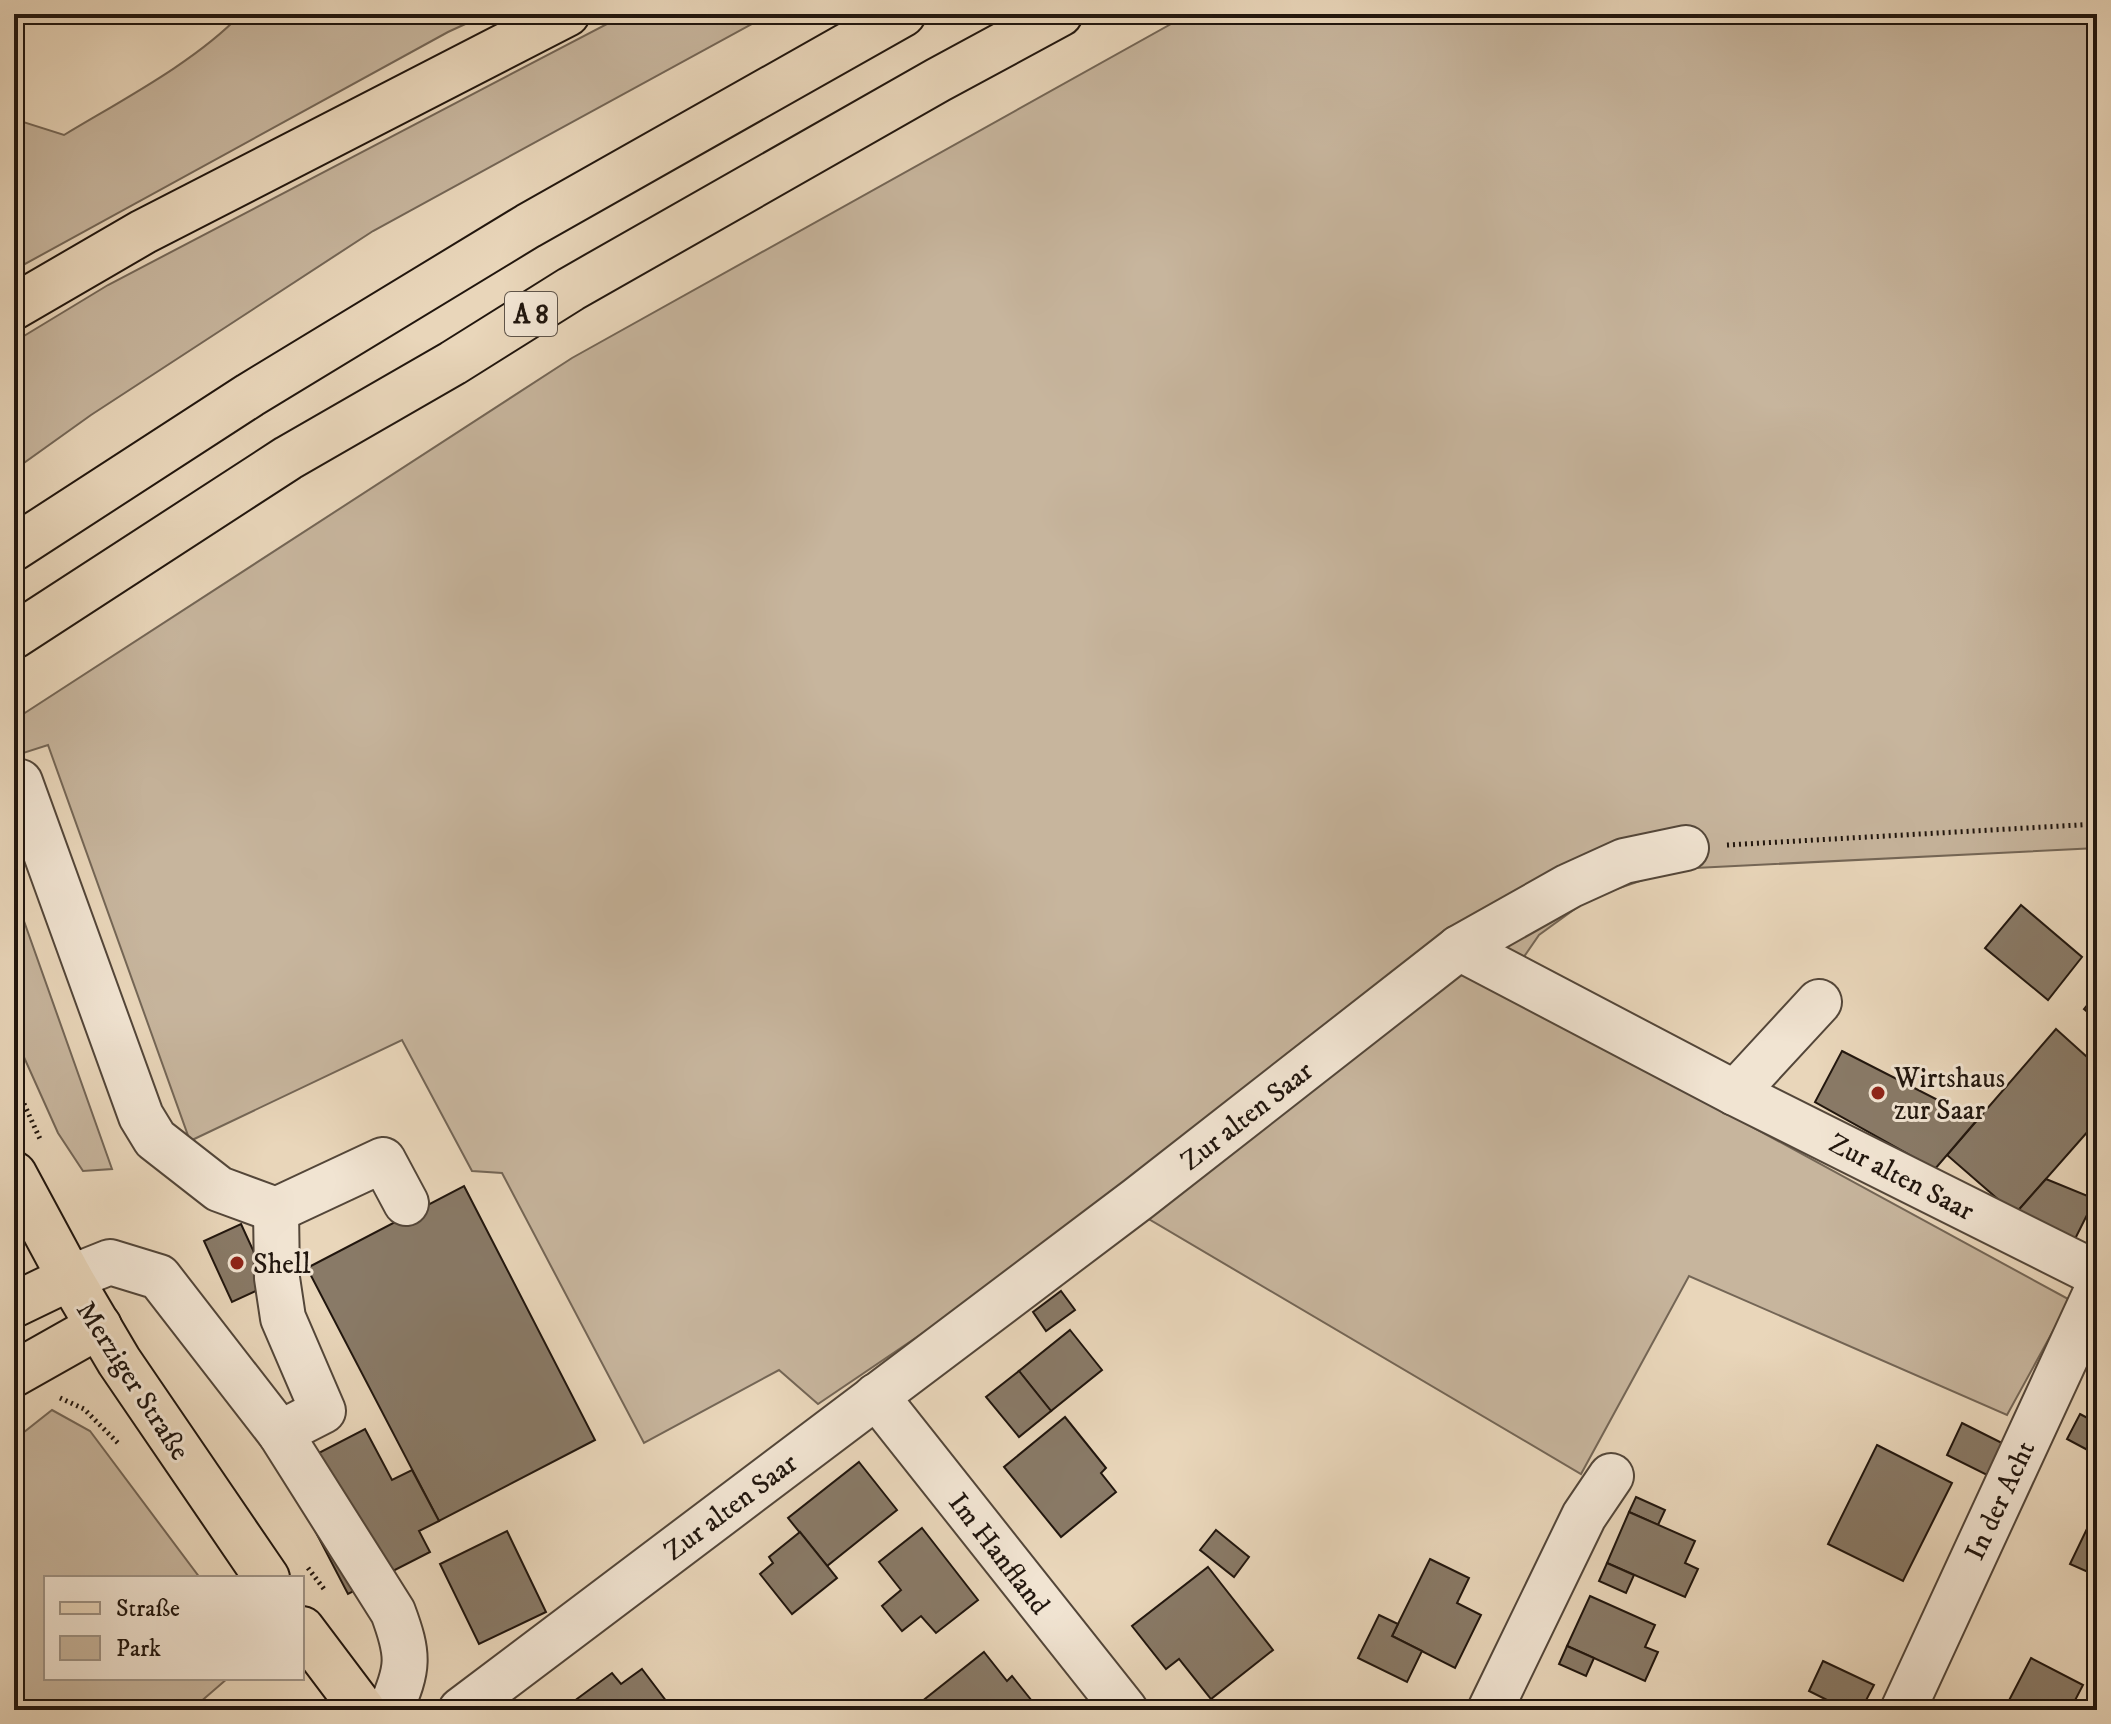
<svg xmlns="http://www.w3.org/2000/svg" width="2111" height="1724" font-family="'IM FELL DW Pica',serif">
	<style>
		.green { fill: #c7b59d; stroke: #746656; stroke-width: 2 }
		.building { fill: #897a67; stroke: #21160e; stroke-width: 2 }
		.lines { fill: none; stroke-linecap: round; stroke-linejoin: round }
		.minor-casing { stroke: #534639; stroke-width: 48 }
		.major-casing { stroke: #21160e; stroke-width: 48 }
		.highway-casing { stroke: #21160e; stroke-width: 48 }
		.path { stroke: #21160e; stroke-width: 5; stroke-dasharray: 2 4; stroke-linecap: butt }
		.minor { stroke: #f1e4d2; stroke-width: 44 }
		.major { stroke: #e9d6ba; stroke-width: 44 }
		.highway { stroke: #e9d6ba; stroke-width: 44 }
		.poi-dot { fill: #8f2418; stroke: #f1e4d2; stroke-width: 3 }
		.labels { text-anchor: middle; stroke-width: 6; stroke-linejoin: round; paint-order: stroke }
		.shield { fill: #f1e4d2; stroke: #5f5449; stroke-width: 2 }
		.shield-label { font-size: 26px; font-weight: bold; fill: #21160e }
		.poi-label { font-size: 28px; fill: #21160e; stroke: #f1e4d2; text-anchor: start }
		.street-label { font-size: 28px; fill: #21160e; stroke: #f1e4d2 }
	</style>
	<rect width="100%" height="100%" fill="#e9d6ba"/>
	<filter id="stains"><feTurbulence type="fractalNoise" baseFrequency=".0025" numOctaves="4"/><feColorMatrix values="0 0 0 0 .2 0 0 0 0 .09 0 0 0 0 .02 0 0 0 .5 -.17"/></filter>
	<radialGradient id="worn" r=".72"><stop offset=".6" stop-color="#630" stop-opacity="0"/><stop offset="1" stop-color="#630" stop-opacity=".3"/></radialGradient>
	<g class="green">
		<path d="M241,14H487L448,32L14,270V119L64,135C122,100 195,62 241,14Z"/>
		<path d="M626,14H770L373,231L91,415L14,470V342L108,285Z"/>
		<path d="M1189,14H2097V848L1675,869L1590,898L1539,935L1501,990L2070,1300L2007,1415L1689,1276L1581,1474L1118,1201L818,1404L779,1370L644,1443L502,1173L472,1171L402,1040L190,1141L48,745L14,756V720L572,358Z"/>
		<path d="M14,893L112,1169L83,1171L58,1133L14,1035Z"/>
		<path d="M52,1410L90,1431L200,1578H46V1678H228L191,1710H14V1440Z"/>
	</g>
	<g class="building">
		<path d="M2021,905L2082,957L2048,1000L1985,948Z"/>
		<path d="M2097,993V1020L2084,1009Z"/>
		<path d="M2056,1029L2097,1066V1121L2015,1214L1947,1155Z"/>
		<path d="M1842,1051L1977,1120L1935,1169L1815,1102Z"/>
		<path d="M2046,1179L2095,1199L2075,1239L2015,1214Z"/>
		<path d="M464,1186L595,1440L439,1521L307,1268Z"/>
		<path d="M241,1224L269,1285L232,1302L204,1241Z"/>
		<path d="M1061,1291L1075,1310L1046,1331L1033,1312Z"/>
		<path d="M1070,1330L1102,1370L1051,1411L1019,1371Z"/>
		<path d="M1019,1371L1051,1411L1019,1437L986,1397Z"/>
		<path d="M2080,1414L2097,1423V1455L2067,1439Z"/>
		<path d="M1065,1417L1106,1468L1101,1473L1116,1492L1061,1537L1004,1467Z"/>
		<path d="M1962,1423L2004,1444L1989,1476L1947,1455Z"/>
		<path d="M365,1429L392,1480L412,1470L439,1521L419,1531L430,1552L348,1594L284,1471Z"/>
		<path d="M1877,1445L1952,1483L1903,1581L1828,1544Z"/>
		<path d="M859,1462L897,1510L827,1566L788,1518Z"/>
		<path d="M1636,1497L1665,1510L1658,1525L1629,1512Z"/>
		<path d="M2097,1508V1576L2070,1564Z"/>
		<path d="M1629,1512L1695,1541L1685,1563L1698,1569L1685,1597L1607,1563Z"/>
		<path d="M922,1528L978,1600L936,1633L921,1616L902,1631L882,1606L901,1590L879,1562Z"/>
		<path d="M1216,1530L1249,1557L1234,1577L1200,1550Z"/>
		<path d="M507,1531L546,1612L479,1644L440,1564Z"/>
		<path d="M800,1532L837,1578L792,1614L760,1574L773,1563L769,1557Z"/>
		<path d="M1430,1559L1469,1578L1457,1603L1481,1615L1455,1668L1392,1636Z"/>
		<path d="M1607,1563L1634,1575L1626,1593L1599,1581Z"/>
		<path d="M1208,1567L1273,1650L1211,1699L1179,1659L1166,1669L1132,1626Z"/>
		<path d="M1590,1596L1655,1625L1645,1647L1658,1652L1645,1681L1567,1646Z"/>
		<path d="M1379,1615L1398,1624L1392,1636L1422,1651L1407,1682L1358,1658Z"/>
		<path d="M1567,1646L1594,1658L1586,1676L1559,1664Z"/>
		<path d="M984,1652L1007,1681L1012,1676L1032,1701L1021,1710H911Z"/>
		<path d="M2031,1658L2083,1685L2070,1710H2004Z"/>
		<path d="M1823,1661L1874,1685L1861,1710H1847L1809,1691Z"/>
		<path d="M642,1669L673,1710H562L612,1673L621,1684Z"/>
	</g>
	<g class="lines">
		<g class="minor-casing">
			<g id="minor">
				<path d="M20,782L141,1116L155,1139L219,1189L276,1210"/>
				<path d="M1459,948L1735,1093L2097,1274"/>
				<path d="M1735,1093L1819,1002"/>
				<path d="M70,1278L110,1262L159,1277L280,1433L393,1612C409,1655 409,1668 390,1710"/>
				<path d="M876,1396L1125,1710"/>
				<path d="M280,1433L323,1411L283,1318L277,1278L276,1210L383,1160L406,1203"/>
				<path d="M461,1710L1138,1199L1459,948L1569,886L1624,861L1686,848"/>
				<path d="M1490,1710L1584,1516L1611,1476"/>
				<path d="M1903,1710L2097,1290"/>
			</g>
		</g>
		<g class="major-casing">
			<g id="major">
				<path d="M14,1174L70,1278L119,1361L267,1578"/>
				<path d="M302,1629L363,1710"/>
			</g>
		</g>
		<g class="highway-casing">
			<g id="highway">
				<path d="M14,307L143,232L567,14"/>
				<path d="M14,548L250,395L528,226L903,14"/>
				<path d="M14,636L288,458L453,363L571,289L938,80L1060,14"/>
				<path d="M14,1305L70,1278"/>
				<path d="M14,1374L99,1326"/>
			</g>
		</g>
		<g class="path">
			<path d="M1727,845L2097,824"/>
			<path d="M14,1082L40,1139"/>
			<path d="M60,1398L84,1409L120,1445"/>
			<path d="M308,1568L324,1589"/>
		</g>
		<use href="#minor" class="minor"/>
		<use href="#major" class="major"/>
		<use href="#highway" class="highway"/>
	</g>
	<g class="poi-dot">
		<circle cx="1878" cy="1093" r="8"/>
		<circle cx="237" cy="1263" r="8"/>
	</g>
	<g class="labels">
		<rect class="shield" x="505" y="292" width="52" height="44" rx="6"/>
		<g class="shield-label">
			<text x="531" y="323">A 8</text>
		</g>
		<g class="poi-label">
			<text x="1894" y="1087">Wirtshaus<tspan x="1894" dy="32">zur Saar</tspan></text>
			<text x="253" y="1273">Shell</text>
		</g>
		<g class="street-label">
			<text transform="translate(1246 1115) rotate(-38)" y="10">Zur alten Saar</text>
			<text transform="translate(1902 1176) rotate(27)" y="10">Zur alten Saar</text>
			<text transform="translate(134 1380) rotate(57)" y="10">Merziger Straße</text>
			<text transform="translate(1999 1500) rotate(-65)" y="10">In der Acht</text>
			<text transform="translate(730 1506) rotate(-37)" y="10">Zur alten Saar</text>
			<text transform="translate(1000 1553) rotate(52)" y="10">Im Hanfland</text>
		</g>
	</g>
	<rect width="2111" height="1724" fill="none" stroke="#e9d6ba" stroke-width="48"/>
	<rect x="16" y="16" width="2079" height="1692" fill="none" stroke="#21160e" stroke-width="4"/>
	<rect x="24" y="24" width="2063" height="1676" fill="none" stroke="#21160e" stroke-width="2"/>
	<rect x="44" y="1576" width="260" height="104" fill="#f1e4d2" stroke="#9e9284" stroke-width="2"/>
	<rect x="60" y="1602" width="40" height="12" fill="#e9d6ba" stroke="#9e9284" stroke-width="2"/>
	<text x="116" y="1616" font-size="24" fill="#21160e">Straße</text>
	<rect x="60" y="1636" width="40" height="24" fill="#c7b59d" stroke="#9e9284" stroke-width="2"/>
	<text x="116" y="1656" font-size="24" fill="#21160e">Park</text>
	<rect width="100%" height="100%" filter="url(#stains)"/>
	<rect width="100%" height="100%" fill="url(#worn)"/>
</svg>
